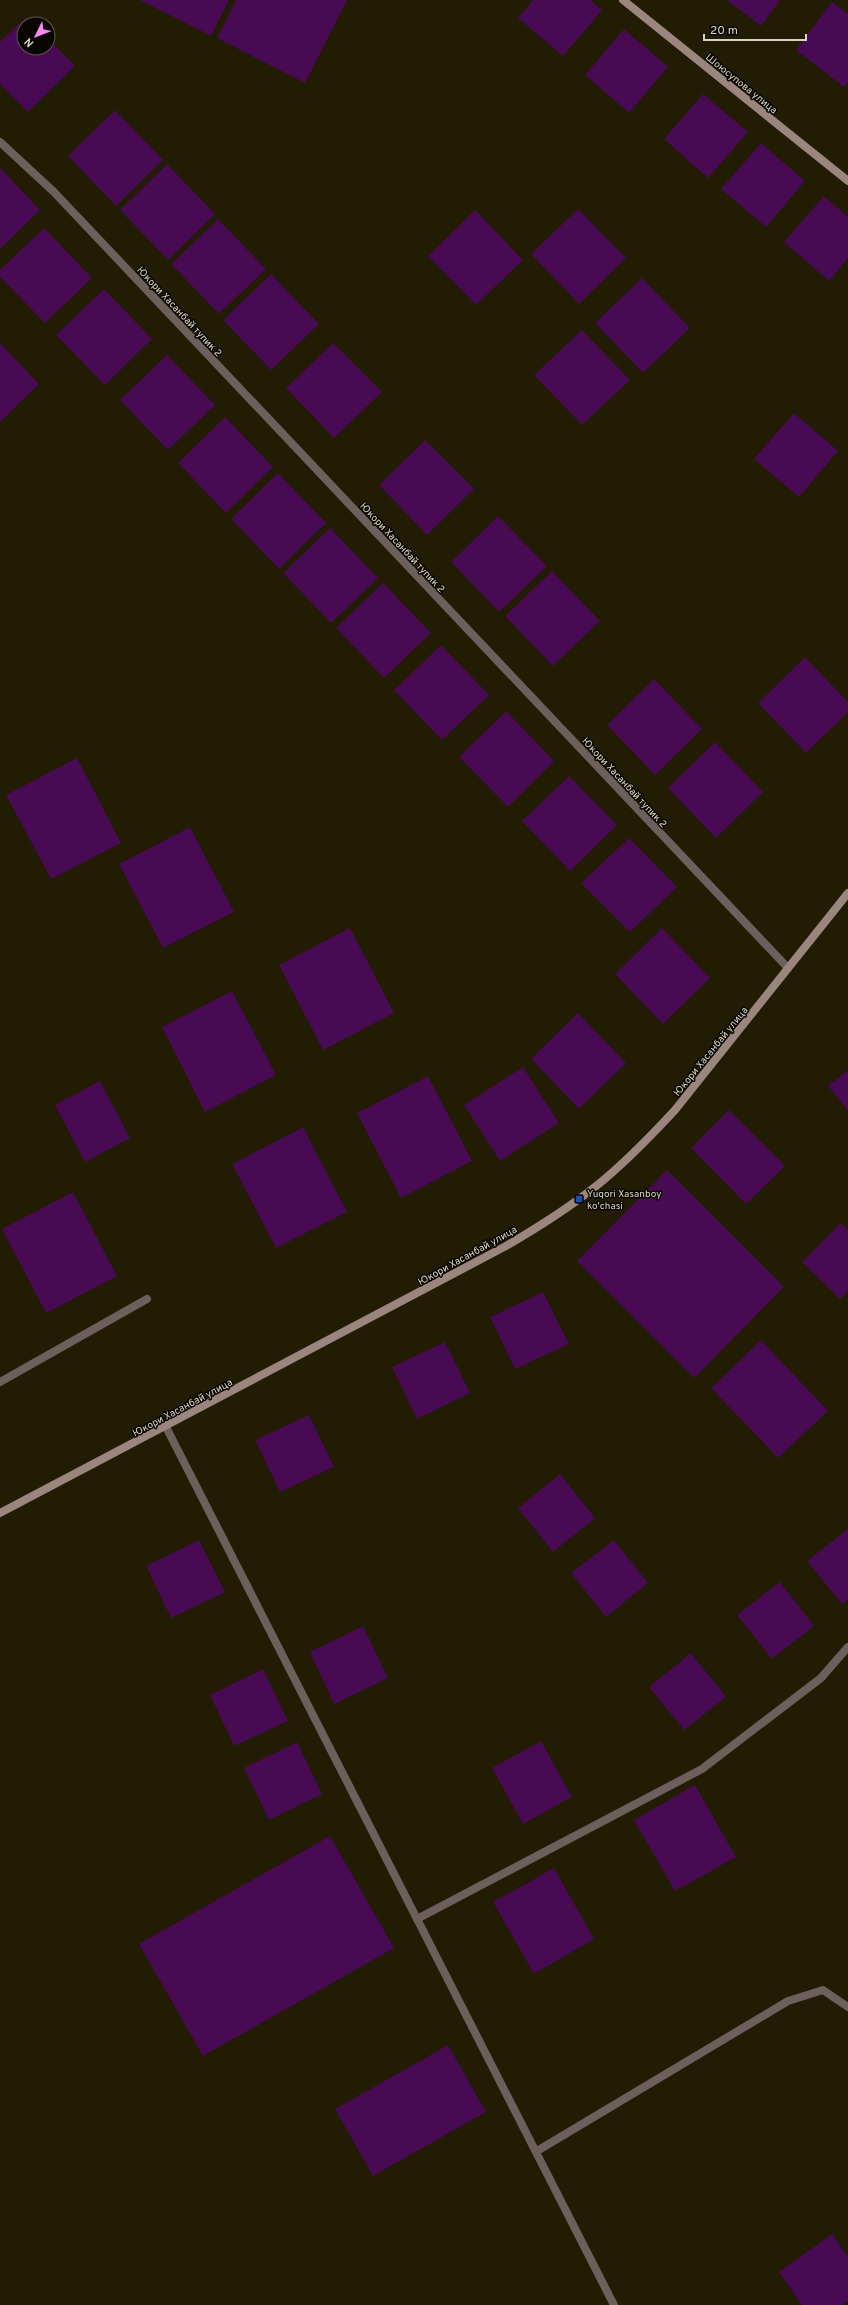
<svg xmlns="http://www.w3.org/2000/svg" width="848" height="2305" font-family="Overpass,sans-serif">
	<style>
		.building { fill: #470a53 }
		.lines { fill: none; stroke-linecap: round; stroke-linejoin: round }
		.lane { stroke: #6d5f5b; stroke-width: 8 }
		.street { stroke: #6d5f5b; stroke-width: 8 }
		.secondary { stroke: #9b867f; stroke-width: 8 }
		.transit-dot { fill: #1a4fb4; stroke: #090601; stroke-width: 1.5 }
		.labels { text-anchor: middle; stroke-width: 3; stroke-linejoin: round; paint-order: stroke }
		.street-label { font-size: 10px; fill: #d8d5c6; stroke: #090601 }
		.poi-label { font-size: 10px; fill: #d8d5c6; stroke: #090601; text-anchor: start }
	</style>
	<rect width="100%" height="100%" fill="#221c03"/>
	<g class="building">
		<path d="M140,0H229L211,36Z"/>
		<path d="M236,0H347L305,83L217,38Z"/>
		<path d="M533,0H590L602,10L563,56L518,18Z"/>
		<path d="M727,0H780L761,26Z"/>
		<path d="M832,2L848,14V82L844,87L796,50Z"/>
		<path d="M26,17L33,24H24V48H48V39L75,66L28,112L0,84V42Z"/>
		<path d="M624,29L668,67L629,113L585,75Z"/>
		<path d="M703,94L748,132L708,178L664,139Z"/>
		<path d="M115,110L163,160L116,206L68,156Z"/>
		<path d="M761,143L805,181L766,227L721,189Z"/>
		<path d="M167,164L215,214L168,260L120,210Z"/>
		<path d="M0,168L40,210L0,249Z"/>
		<path d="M824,196L848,217V258L829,281L784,242Z"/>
		<path d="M578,209L626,258L579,304L531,254Z"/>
		<path d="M475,210L523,260L476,305L428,256Z"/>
		<path d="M218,219L266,269L219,314L171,264Z"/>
		<path d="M44,228L92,278L45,323L0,277V270Z"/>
		<path d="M271,274L319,324L271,370L223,320Z"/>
		<path d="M642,278L690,328L643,373L595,323Z"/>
		<path d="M104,289L152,339L105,385L56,335Z"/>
		<path d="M582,330L630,380L582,425L534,375Z"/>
		<path d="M0,343L39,384L0,422Z"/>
		<path d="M333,343L382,392L334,438L286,388Z"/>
		<path d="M167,355L215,405L168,450L120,400Z"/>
		<path d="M794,413L838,451L799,497L754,459Z"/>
		<path d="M225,417L273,467L226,513L178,463Z"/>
		<path d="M425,440L474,489L427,535L379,485Z"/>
		<path d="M278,473L326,523L279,569L231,519Z"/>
		<path d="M498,516L547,566L499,612L451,562Z"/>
		<path d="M330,528L378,578L331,623L283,573Z"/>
		<path d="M552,571L600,621L553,666L505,616Z"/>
		<path d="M383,583L431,633L384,678L336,628Z"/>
		<path d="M441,645L489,695L442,740L394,690Z"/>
		<path d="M805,657L848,702V712L806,753L758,703Z"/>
		<path d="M654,679L702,729L655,775L607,725Z"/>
		<path d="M506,711L554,761L508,807L459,757Z"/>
		<path d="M715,742L763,792L716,838L668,788Z"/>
		<path d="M77,758L121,843L51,879L6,795Z"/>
		<path d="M569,776L617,825L570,871L522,821Z"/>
		<path d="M190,827L234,912L163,948L119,864Z"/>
		<path d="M629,838L677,887L630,932L581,883Z"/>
		<path d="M350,928L394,1013L323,1050L279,965Z"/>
		<path d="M662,928L710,978L663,1024L615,974Z"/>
		<path d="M232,991L276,1075L205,1112L162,1027Z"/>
		<path d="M578,1013L626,1063L579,1109L531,1059Z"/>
		<path d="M523,1067L559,1123L500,1161L464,1105Z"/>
		<path d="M848,1070V1111L828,1086Z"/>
		<path d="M428,1076L472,1161L401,1198L357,1113Z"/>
		<path d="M100,1081L130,1138L85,1162L55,1105Z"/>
		<path d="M729,1110L785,1166L746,1204L691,1148Z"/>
		<path d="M303,1127L347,1212L276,1248L232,1164Z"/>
		<path d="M667,1170L784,1287L694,1378L577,1261Z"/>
		<path d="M73,1192L117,1276L46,1313L2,1229Z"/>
		<path d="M841,1223L848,1230V1291L840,1299L802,1262Z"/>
		<path d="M543,1292L569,1344L515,1369L490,1317Z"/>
		<path d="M761,1340L828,1411L778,1458L711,1388Z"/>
		<path d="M445,1342L470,1393L417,1419L392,1367Z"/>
		<path d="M309,1415L334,1467L280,1492L255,1440Z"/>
		<path d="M560,1474L595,1518L553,1552L518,1508Z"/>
		<path d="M848,1529V1600L842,1604L807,1561Z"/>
		<path d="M199,1540L225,1592L171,1618L146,1566Z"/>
		<path d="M614,1540L648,1583L606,1617L571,1573Z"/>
		<path d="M780,1582L814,1626L772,1659L737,1615Z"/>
		<path d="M363,1626L388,1678L334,1704L310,1652Z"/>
		<path d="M691,1653L726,1697L684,1730L649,1687Z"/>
		<path d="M263,1669L288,1721L234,1746L210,1695Z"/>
		<path d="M541,1741L572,1797L523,1824L492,1768Z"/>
		<path d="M297,1742L322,1794L269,1820L244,1768Z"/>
		<path d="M695,1785L736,1857L675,1891L634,1820Z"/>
		<path d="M330,1836L394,1948L203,2056L139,1944Z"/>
		<path d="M554,1868L594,1939L534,1974L493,1902Z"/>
		<path d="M448,2045L486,2112L373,2176L335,2109Z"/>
		<path d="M832,2234L848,2257V2301L842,2305H802L779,2272Z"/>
	</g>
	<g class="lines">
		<path class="lane" d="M0,1382L147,1299"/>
		<g class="street">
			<path d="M0,142L54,192L788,968"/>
			<path d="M166,1427L614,2305"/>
			<path d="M417,1919L702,1769L821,1678L848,1647"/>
			<path d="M537,2151L788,2001L823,1990L848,2007"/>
		</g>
		<g class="secondary">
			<path d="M623,0L848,181"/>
			<path d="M0,1513L506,1246C537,1228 567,1209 595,1187C624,1164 650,1137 675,1110L848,893"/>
		</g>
	</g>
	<rect class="transit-dot" x="575" y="1195" width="8" height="8" rx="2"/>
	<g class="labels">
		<g class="street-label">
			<text transform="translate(742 83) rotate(39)" y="4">Шоюсупова улица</text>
			<text transform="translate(180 311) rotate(47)" y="4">Юкори Хасанбай тупик 2</text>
			<text transform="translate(403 547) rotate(47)" y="4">Юкори Хасанбай тупик 2</text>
			<text transform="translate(625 782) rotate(47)" y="4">Юкори Хасанбай тупик 2</text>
			<text transform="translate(710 1051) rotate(-51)" y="4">Юкори Хасанбай улица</text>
			<text transform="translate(467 1255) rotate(-29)" y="4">Юкори Хасанбай улица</text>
			<text transform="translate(182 1407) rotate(-28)" y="4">Юкори Хасанбай улица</text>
		</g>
		<g class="poi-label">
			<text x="587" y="1197">Yuqori Xasanboy<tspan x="587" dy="12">ko'chasi</tspan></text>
		</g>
	</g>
	<g transform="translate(36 36) rotate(227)"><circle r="19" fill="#090601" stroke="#5c5950"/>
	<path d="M0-3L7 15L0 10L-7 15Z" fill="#f689ed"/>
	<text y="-6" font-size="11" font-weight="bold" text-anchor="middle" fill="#d8d5c6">N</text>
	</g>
	<path d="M704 34v6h102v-6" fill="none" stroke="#d8d5c6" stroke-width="2"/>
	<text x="710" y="34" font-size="12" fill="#d8d5c6" stroke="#090601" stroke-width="3" paint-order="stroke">20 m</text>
</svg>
